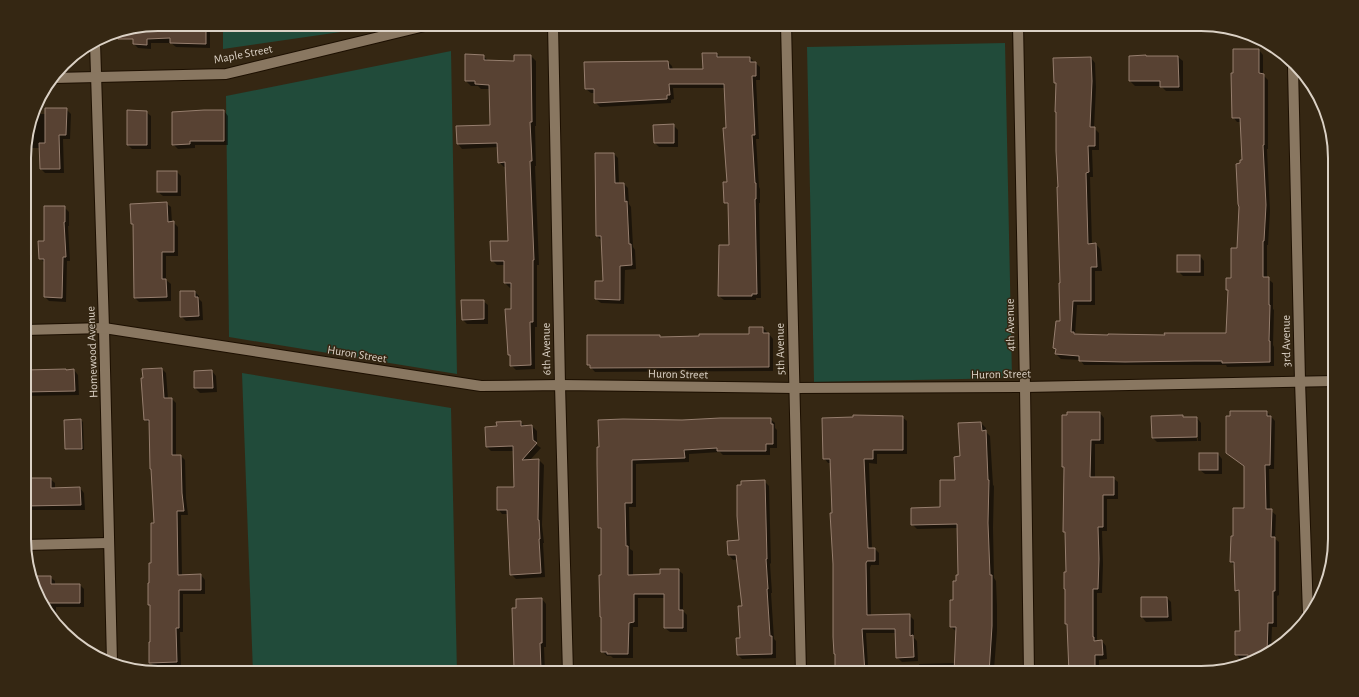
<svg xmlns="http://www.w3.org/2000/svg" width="1359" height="697" font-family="'Alegreya Sans',sans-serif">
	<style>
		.green { fill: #214b3a }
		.shadow { fill: #0007 }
		.building { fill: #584233; stroke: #967e6e }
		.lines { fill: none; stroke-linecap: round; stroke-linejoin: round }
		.minor-casing { stroke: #1c0f00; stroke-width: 12 }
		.minor { stroke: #897761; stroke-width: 10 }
		.labels { text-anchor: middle; stroke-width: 3; stroke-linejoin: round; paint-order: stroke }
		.street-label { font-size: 12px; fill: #dbd1c5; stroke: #352713 }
		.rim { fill: none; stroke: #dbd1c5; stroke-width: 2 }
	</style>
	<rect width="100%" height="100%" fill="#352713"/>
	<g class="green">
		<path d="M223,24H396L223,49Z"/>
		<path d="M1005,43L1012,378L814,382L807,47Z"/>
		<path d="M451,51L457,374L229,337L226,96Z"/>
		<path d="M242,373L451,408L457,673H253Z"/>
	</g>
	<g class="shadow">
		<path d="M158,24H210V48L176,47L171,43H151V49L138,48L134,44Z"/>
		<path d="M1259,50L1263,55V75L1268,80V149H1267L1270,211L1268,245H1267V278L1273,283V309L1274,310L1273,345L1274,347V366L1227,367L1226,365H1084L1080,360L1061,359L1056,354V350L1054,348L1061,322L1059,188L1057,84L1055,82L1091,58L1095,63L1096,87L1094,128L1099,133V150H1092L1093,177H1090L1092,245L1096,244L1100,249L1102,271H1095V305H1077L1075,335L1166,336L1227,334L1228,291L1227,290L1232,279L1238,249L1241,164L1243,161L1241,122H1237L1233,117Z"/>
		<path d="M717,54L721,58H750L760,67V80H756L759,139H756L759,187L760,189V203H759L761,298H756V300H724L719,296L730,246L729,206L725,202L728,183L725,88H673L674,99L671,100V103L600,107L595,102V93H591L586,89L668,62L672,66L673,70H704Z"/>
		<path d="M466,55L483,56L489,61L515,62L531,56L536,61V126H535L536,166H535L539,265H537V327H535V369L516,370L511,365V357L509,355L512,310V288H510L505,283V265H497L492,260L509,242L506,167H504L499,162L498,147L462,149L458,144L491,126L490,89H481L478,86H471L466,81Z"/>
		<path d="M1130,57H1178L1183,61V91H1166L1161,86H1135L1130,81Z"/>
		<path d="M66,109L71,114L70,139H63L64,173H45L41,169L40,148H25L34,114H46Z"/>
		<path d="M224,111L228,116V145H195V148L178,149L173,144Z"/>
		<path d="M146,112L151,116V149H132L128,145Z"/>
		<path d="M673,125L678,130V147H659L655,143Z"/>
		<path d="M1332,137L1334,141V284L1333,283V198L1331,152H1333Z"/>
		<path d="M614,154L618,158L619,184H624L628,188L629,204L631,207L633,247L635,250L636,269L625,270L624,304L601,303L596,299L604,282L601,240L597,236Z"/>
		<path d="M177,172L181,176V196H163L158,192Z"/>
		<path d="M166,203L171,207L172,223L173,222L178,227V256H166V280L171,284V301L139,302L135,298L134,225L132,224Z"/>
		<path d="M64,207L69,212V226H68L70,261H67L66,302L49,301L45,297V263L40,258L45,242Z"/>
		<path d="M1200,256L1204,261V276H1183L1178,271Z"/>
		<path d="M195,292L199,296V299L202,302L203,320L186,321L181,316Z"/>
		<path d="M483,301L488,305V324H467L463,320Z"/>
		<path d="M1333,321H1334V362L1333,360Z"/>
		<path d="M763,328L767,332V334H769L773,339V371L595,372L588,364L660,336L662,338L750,335Z"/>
		<path d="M162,369L166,373L168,399H172L176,403V456H181L185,460L186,498L188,515H181L182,576L201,575L205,580V594H183V632H180L181,666L155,667L150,662L151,607L149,605L155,524L152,470L151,469L150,424L145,419Z"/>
		<path d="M74,370L78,375L79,395L25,396V371Z"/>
		<path d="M212,371L216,376L217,392L200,393L195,388V372Z"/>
		<path d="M1267,412L1275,421L1274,469H1269L1270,510L1276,515L1275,539L1279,542V595L1277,596V627H1272L1271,652L1249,659H1240L1236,654L1241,633L1240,594L1236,590L1235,566L1231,562L1234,537L1245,509V467L1227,452Z"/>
		<path d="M1100,413L1104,418V444H1095V478H1113L1118,482V499H1107V531H1102L1103,564L1102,593H1097V641H1102L1106,646L1107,659L1099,660V673H1068V669H1070L1068,625L1066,623L1067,573L1065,469L1063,467Z"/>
		<path d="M902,417L907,421V454H877V464L869,463L872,549H875L879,553V565H871L870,568L871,616L909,615L914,620V638L917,641L918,661L902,662L897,657L896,633H866L868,666L874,671V673H836L831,463H828L824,458Z"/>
		<path d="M1197,418L1201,423V441H1198V421H1196L1197,441L1157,442L1153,438Z"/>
		<path d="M770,419L775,423V428L777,430V448H770V455H723L720,452L689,454V462L636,464V507H629L630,549L633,551V576L661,575L678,570L683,574V611L687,615V632H670L665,628V598H638V627H633V658H613L611,656H607L602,651V531L599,528L598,464L682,421Z"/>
		<path d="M81,420L83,422L84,450H68L66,448Z"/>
		<path d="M520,422L525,426H532L537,431V445L541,448L530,460H539L544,465L542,525L544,543H543L545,577L516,579L511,574L509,514H502L498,509L515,488L514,451H491L487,447L498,427Z"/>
		<path d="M981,423L986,428V432L990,436L993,485L994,486L993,528L994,578L996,581L997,606V631L994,669L997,673H919V664L955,663L957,632L951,627L954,601L959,576L958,528L917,529L912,524L942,508L956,481L961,457Z"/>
		<path d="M1218,454L1222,459V474H1205L1200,470Z"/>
		<path d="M25,479H50L55,483V489L80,488L84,493L85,510H25Z"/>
		<path d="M765,482L769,486L771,563L770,564L772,593H771L774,639L776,641V658L742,659L738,655L741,639L743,607L738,559L733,560L729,555L740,541Z"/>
		<path d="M33,577H50L55,581V585H80L84,589V607H56V622L47,614Z"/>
		<path d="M1142,598H1167L1171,602L1172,621L1146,622L1142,617Z"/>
		<path d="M542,599L546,604V647H544L545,673H512V668H515Z"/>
	</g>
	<g class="building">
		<path d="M158,24H206V44L170,43V38L147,39V45L133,44V39H118L117,32Z"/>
		<path d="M1233,49H1259V73L1264,74V145H1263L1266,205L1264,241H1263V277H1269V305H1270L1269,341H1270V362L1222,363V361H1195L1125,362L1079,361V356L1055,354L1056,349L1053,348L1056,321H1060L1059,283H1060L1057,187H1058L1056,151V112H1055L1056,83H1054L1053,58L1091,57L1092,81L1090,127H1095V146H1088L1089,172L1086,173L1088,244L1096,243L1097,267H1091V301H1073L1071,332H1074V334L1108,335V334L1165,335L1164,333H1226L1228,290H1226V278H1231V248H1237L1239,207L1238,204L1236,164L1240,163V160H1242L1240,118H1232L1231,73H1233Z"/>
		<path d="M702,53H717V57H750V62H756V76H752L755,135H752L755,183H756V199H755L757,294H752V296H718L719,245H729L728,203H724L723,182H727L723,128H726L724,84H669L670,95H667V99L594,103V89H585L584,62L668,61L669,69H703Z"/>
		<path d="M465,54L484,55V60L514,61V55H531L532,122H530L532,161H530L534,260H533V322H530L531,365L510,366V355H508L505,309H511V283H504V261H491L490,241H508L505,162L498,163L497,143L457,144L456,126L490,125L489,85L475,84V81H465Z"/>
		<path d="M1146,55V56H1178L1179,87H1160V81H1129V56Z"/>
		<path d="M45,108H67L66,135H59L60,169H40L39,143H45Z"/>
		<path d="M127,110L147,111V145H127Z"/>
		<path d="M204,110H224V141H190V144L172,145V112Z"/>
		<path d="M674,124V143H654L653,125Z"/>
		<path d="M595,153H614L615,183H624L625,202L627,201L629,244H631L632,265L620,266V300L595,299V281H603L601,236H596Z"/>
		<rect x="157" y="171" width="20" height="21"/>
		<path d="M167,202L168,222L174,221V252H162V279H166L167,297L134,298L133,224H131L130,204Z"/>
		<path d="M44,206H65V222H64L66,257H63L62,298L44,297V259H39L38,241H44Z"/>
		<rect x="1177" y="255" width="23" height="17"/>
		<path d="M180,291H195V297H198L199,316L180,317Z"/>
		<path d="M461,300H484V319L462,320Z"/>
		<path d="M749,327H763V333H769V367L590,368V365H587V335H660V337L699,336V334H749Z"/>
		<path d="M162,368L164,398H172V455H181L182,493L184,511H177L178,575L201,574V590H179V628H176L177,662L149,663V642H150V605H148V583H149V563H151V523H154L151,469H150L149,420H144L141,378H143L142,369Z"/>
		<path d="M66,369V370L74,369L75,391L25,392V370Z"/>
		<path d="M212,370L213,388H194V371Z"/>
		<path d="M1230,411H1267V416H1271L1270,465H1265L1266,509H1272L1271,537H1275V591H1273V623H1268L1267,653L1248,660V655H1235V631H1240L1239,590L1235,591L1234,562H1230L1231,536H1233V508H1244V466L1226,453V416H1230Z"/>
		<path d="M1067,412H1100V440H1091L1090,477H1114V495H1103V527H1098L1099,559L1098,589H1093V637H1094V641L1102,640L1103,655H1095V673H1069L1067,624H1065V589H1064V572H1066L1065,532H1063L1064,467H1062V415H1067Z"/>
		<path d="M853,415L903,416V450H873V459H864L868,548H875V561H867L866,563L867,615L910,614V636L913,635L914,657L896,658L895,629H862L865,673H835V654H834L833,637V564L830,513H832L830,459H823L822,418L853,417Z"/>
		<path d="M1183,415V417H1197V437L1152,438L1151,416Z"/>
		<path d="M720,418H771V424H773V444H766V451H717V448L684,450L685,458L632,460V503H625L626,546H628V575L660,574V569H679V610H683V628H664V594H634V622L629,623L628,654H607V652H601V617H600L599,575H601V528H598L597,464V447H599L598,420L623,419L682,420Z"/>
		<path d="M81,419L82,449H65L64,420Z"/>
		<path d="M521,421V426L532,425L533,440L537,443L522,460L539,459L538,520H539L540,539H539L541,573L510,575L507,510H497V487H514L513,446L486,447L485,427L497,426L496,422Z"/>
		<path d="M981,422L982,431L986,430L988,480H989L988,523L990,575H992V626L989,673H954L956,627H950V600H953V581H956V575H958L957,524L911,525V508L940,507V480H955L954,457L960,456L958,423Z"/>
		<rect x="1199" y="453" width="19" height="17"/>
		<path d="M25,478H51V488L80,487L81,505L25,506Z"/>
		<path d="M765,480L767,559H766L768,589H767L770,636H772V654L737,655L736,638H740L738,606H742L736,555H728L727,541L739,540L737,516V485H741V481Z"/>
		<path d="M33,576H51V584H80V603H43Z"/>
		<path d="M1141,597H1167L1168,617H1141Z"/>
		<path d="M542,598V643H540L541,669H514L512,608H516V599Z"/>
	</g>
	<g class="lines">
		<g class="minor-casing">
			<g id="minor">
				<path d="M553,24L560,385L568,673"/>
				<path d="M617,24L786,26L1207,25"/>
				<path d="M786,24L801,673"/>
				<path d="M1018,24L1025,387L1029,673"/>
				<path d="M95,42L104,328L112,662"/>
				<path d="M1293,67L1300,381L1308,614"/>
				<path d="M54,78L226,74L433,24"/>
				<path d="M25,330L104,328L481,386L560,385L794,388L1025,387L1335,381"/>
				<path d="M25,545L109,543"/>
			</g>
		</g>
		<use href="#minor" class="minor"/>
	</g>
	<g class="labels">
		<g class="street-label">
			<text transform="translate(243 54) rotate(-11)" y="4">Maple Street</text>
			<text transform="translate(1010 325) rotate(-91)" y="4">4th Avenue</text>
			<text transform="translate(1286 341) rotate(-91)" y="4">3rd Avenue</text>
			<text transform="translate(546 349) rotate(-91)" y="4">6th Avenue</text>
			<text transform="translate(780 349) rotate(-91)" y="4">5th Avenue</text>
			<text transform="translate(92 352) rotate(-92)" y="4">Homewood Avenue</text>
			<text transform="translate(357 354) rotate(9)" y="4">Huron Street</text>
			<text transform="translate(678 374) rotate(1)" y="4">Huron Street</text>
			<text transform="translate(1001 374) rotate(-1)" y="4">Huron Street</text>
		</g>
	</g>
	<path d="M0 0H1359V697H0ZM158 31H1201A127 127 0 0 1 1328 158V539A127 127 0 0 1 1201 666H158A127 127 0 0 1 31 539V158A127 127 0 0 1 158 31Z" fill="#352713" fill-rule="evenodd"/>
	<path class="rim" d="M158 31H1201A127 127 0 0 1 1328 158V539A127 127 0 0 1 1201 666H158A127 127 0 0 1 31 539V158A127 127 0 0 1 158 31Z"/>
</svg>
